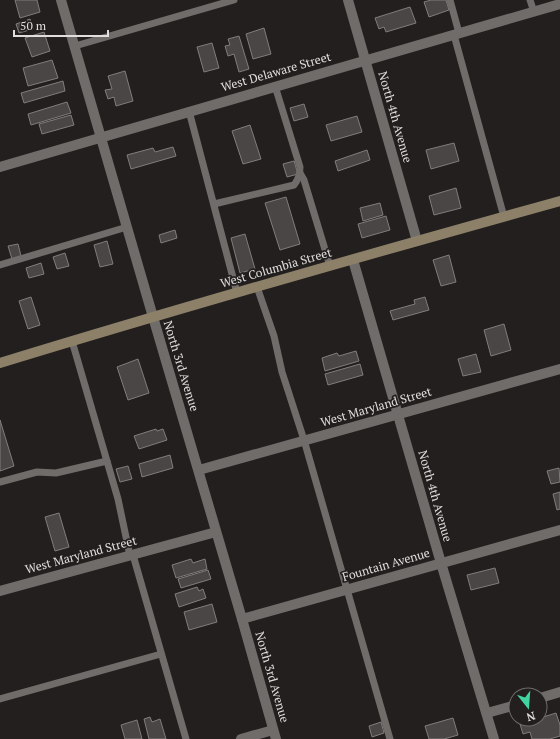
<svg xmlns="http://www.w3.org/2000/svg" width="560" height="739" font-family="'PT Serif',serif">
	<style>
		.building { fill: #494645; stroke: #807d7c }
		.lines { fill: none; stroke-linecap: round; stroke-linejoin: round }
		.service { stroke: #6f6c6a; stroke-width: 7 }
		.minor { stroke: #6f6c6a; stroke-width: 10 }
		.secondary { stroke: #8d8068; stroke-width: 10 }
		.labels { text-anchor: middle; stroke-width: 3.5; stroke-linejoin: round; paint-order: stroke }
		.street-label { font-size: 12px; fill: #e0dfde; stroke: #221f1e }
	</style>
	<rect width="100%" height="100%" fill="#221f1e"/>
	<g class="building">
		<path d="M15,0H37L40,12L20,18Z"/>
		<path d="M431,0H446L449,10L429,17L424,2Z"/>
		<path d="M410,7L416,23L386,32L384,27L379,29L375,18Z"/>
		<path d="M30,19L33,29L19,33L16,24Z"/>
		<path d="M264,28L271,54L253,59L246,34Z"/>
		<path d="M44,32L50,51L32,57L25,38Z"/>
		<path d="M239,36L249,69L239,72L234,54L228,56L225,46L230,45L228,39Z"/>
		<path d="M212,43L219,68L204,72L197,47Z"/>
		<path d="M52,60L58,78L28,86L23,68Z"/>
		<path d="M125,71L133,101L116,106L114,97L108,99L105,90L112,89L108,76Z"/>
		<path d="M63,81L65,91L24,103L21,93Z"/>
		<path d="M67,102L71,113L31,125L28,114Z"/>
		<path d="M304,104L308,117L294,121L290,108Z"/>
		<path d="M71,115L74,125L42,134L39,124Z"/>
		<path d="M357,116L362,132L331,141L326,125Z"/>
		<path d="M250,125L261,159L243,164L232,131Z"/>
		<path d="M454,143L459,161L431,169L426,150Z"/>
		<path d="M173,147L176,156L131,169L127,155L153,148L155,152Z"/>
		<path d="M367,150L370,160L338,171L335,161Z"/>
		<path d="M294,161L298,174L287,177L283,164Z"/>
		<path d="M456,188L461,208L434,215L429,196Z"/>
		<path d="M286,197L300,244L280,250L265,203Z"/>
		<path d="M380,203L383,215L363,221L360,208Z"/>
		<path d="M386,216L390,230L362,238L358,224Z"/>
		<path d="M175,230L177,238L161,243L159,235Z"/>
		<path d="M245,234L255,269L240,273L231,238Z"/>
		<path d="M107,241L113,264L100,267L94,245Z"/>
		<path d="M18,244L21,256L12,259L8,246Z"/>
		<path d="M65,253L69,266L57,269L53,257Z"/>
		<path d="M449,255L456,282L441,286L433,260Z"/>
		<path d="M41,263L44,274L29,278L26,268Z"/>
		<path d="M31,297L40,325L28,329L19,301Z"/>
		<path d="M425,297L429,310L393,320L390,311L415,304L414,300Z"/>
		<path d="M504,324L511,350L491,356L484,330Z"/>
		<path d="M356,351L359,361L325,371L322,358L337,353L339,356Z"/>
		<path d="M476,354L481,372L463,376L458,359Z"/>
		<path d="M138,359L149,393L128,400L117,367Z"/>
		<path d="M360,364L363,375L328,385L325,374Z"/>
		<path d="M0,420L14,466L0,471Z"/>
		<path d="M156,429L157,431L163,429L167,440L139,449L134,436Z"/>
		<path d="M170,455L173,468L142,477L139,464Z"/>
		<path d="M128,466L132,479L120,482L116,469Z"/>
		<path d="M559,468L560,482L551,484L547,471Z"/>
		<path d="M560,492V509L557,510L553,494Z"/>
		<path d="M59,513L69,547L55,551L45,517Z"/>
		<path d="M191,559L193,563L205,559L207,569L176,578L172,565Z"/>
		<path d="M495,568L499,583L471,590L467,575Z"/>
		<path d="M208,570L211,579L181,588L178,579Z"/>
		<path d="M197,587L199,591L203,589L206,598L179,607L175,594Z"/>
		<path d="M212,604L217,622L189,630L184,612Z"/>
		<path d="M556,713L560,725V736L550,739H532L530,732L523,734L520,724L535,719H540V718Z"/>
		<path d="M150,717L152,722L160,719L166,739H149L144,719Z"/>
		<path d="M453,718L458,735L444,739H429L425,726Z"/>
		<path d="M137,720L142,739H125L121,725Z"/>
		<path d="M381,722L384,733L372,737L369,726Z"/>
	</g>
	<g class="lines">
		<g class="service">
			<path d="M450,0L459,33"/>
			<path d="M530,0L534,12"/>
			<path d="M454,35L504,217"/>
			<path d="M75,46L234,0"/>
			<path d="M189,111L237,293"/>
			<path d="M300,173L304,180L330,266"/>
			<path d="M214,204L294,185C299,179 300,174 300,167L275,86"/>
			<path d="M0,265L127,227"/>
			<path d="M257,287L274,336L282,372L304,440L390,739"/>
			<path d="M72,341L118,499L130,556"/>
			<path d="M0,482L37,472L56,473L107,461"/>
			<path d="M133,555L186,739"/>
			<path d="M0,699L161,654"/>
		</g>
		<g class="minor">
			<path d="M61,0L153,317L242,619L276,739"/>
			<path d="M348,0L417,241"/>
			<path d="M0,167L560,4"/>
			<path d="M353,260L441,563L494,739"/>
			<path d="M199,470L560,369"/>
			<path d="M0,591L216,532"/>
			<path d="M242,619L560,530"/>
			<path d="M540,698L560,692"/>
			<path d="M487,713L516,705"/>
			<path d="M241,739L273,730"/>
		</g>
		<path class="secondary" d="M0,363C186,306 373,253 560,201"/>
	</g>
	<g class="labels">
		<g class="street-label">
			<text transform="translate(276 72) rotate(-16)" y="4">West Delaware Street</text>
			<text transform="translate(395 117) rotate(74)" y="4">North 4th Avenue</text>
			<text transform="translate(276 268) rotate(-16)" y="4">West Columbia Street</text>
			<text transform="translate(181 366) rotate(73)" y="4">North 3rd Avenue</text>
			<text transform="translate(376 407) rotate(-16)" y="4">West Maryland Street</text>
			<text transform="translate(435 496) rotate(74)" y="4">North 4th Avenue</text>
			<text transform="translate(81 555) rotate(-15)" y="4">West Maryland Street</text>
			<text transform="translate(386 565) rotate(-16)" y="4">Fountain Avenue</text>
			<text transform="translate(272 677) rotate(74)" y="4">North 3rd Avenue</text>
		</g>
	</g>
	<g transform="translate(528 707) rotate(163)"><circle r="19" fill="#221f1e" stroke="#6e6c6b"/>
	<path d="M0-3L7 15L0 10L-7 15Z" fill="#41d4a1"/>
	<text y="-6" font-size="11" font-weight="bold" text-anchor="middle" fill="#e0dfde">N</text>
	</g>
	<path d="M14 30v6h94v-6" fill="none" stroke="#e0dfde" stroke-width="2"/>
	<text x="20" y="30" font-size="12" fill="#e0dfde" stroke="#221f1e" stroke-width="3" paint-order="stroke">50 m</text>
</svg>
